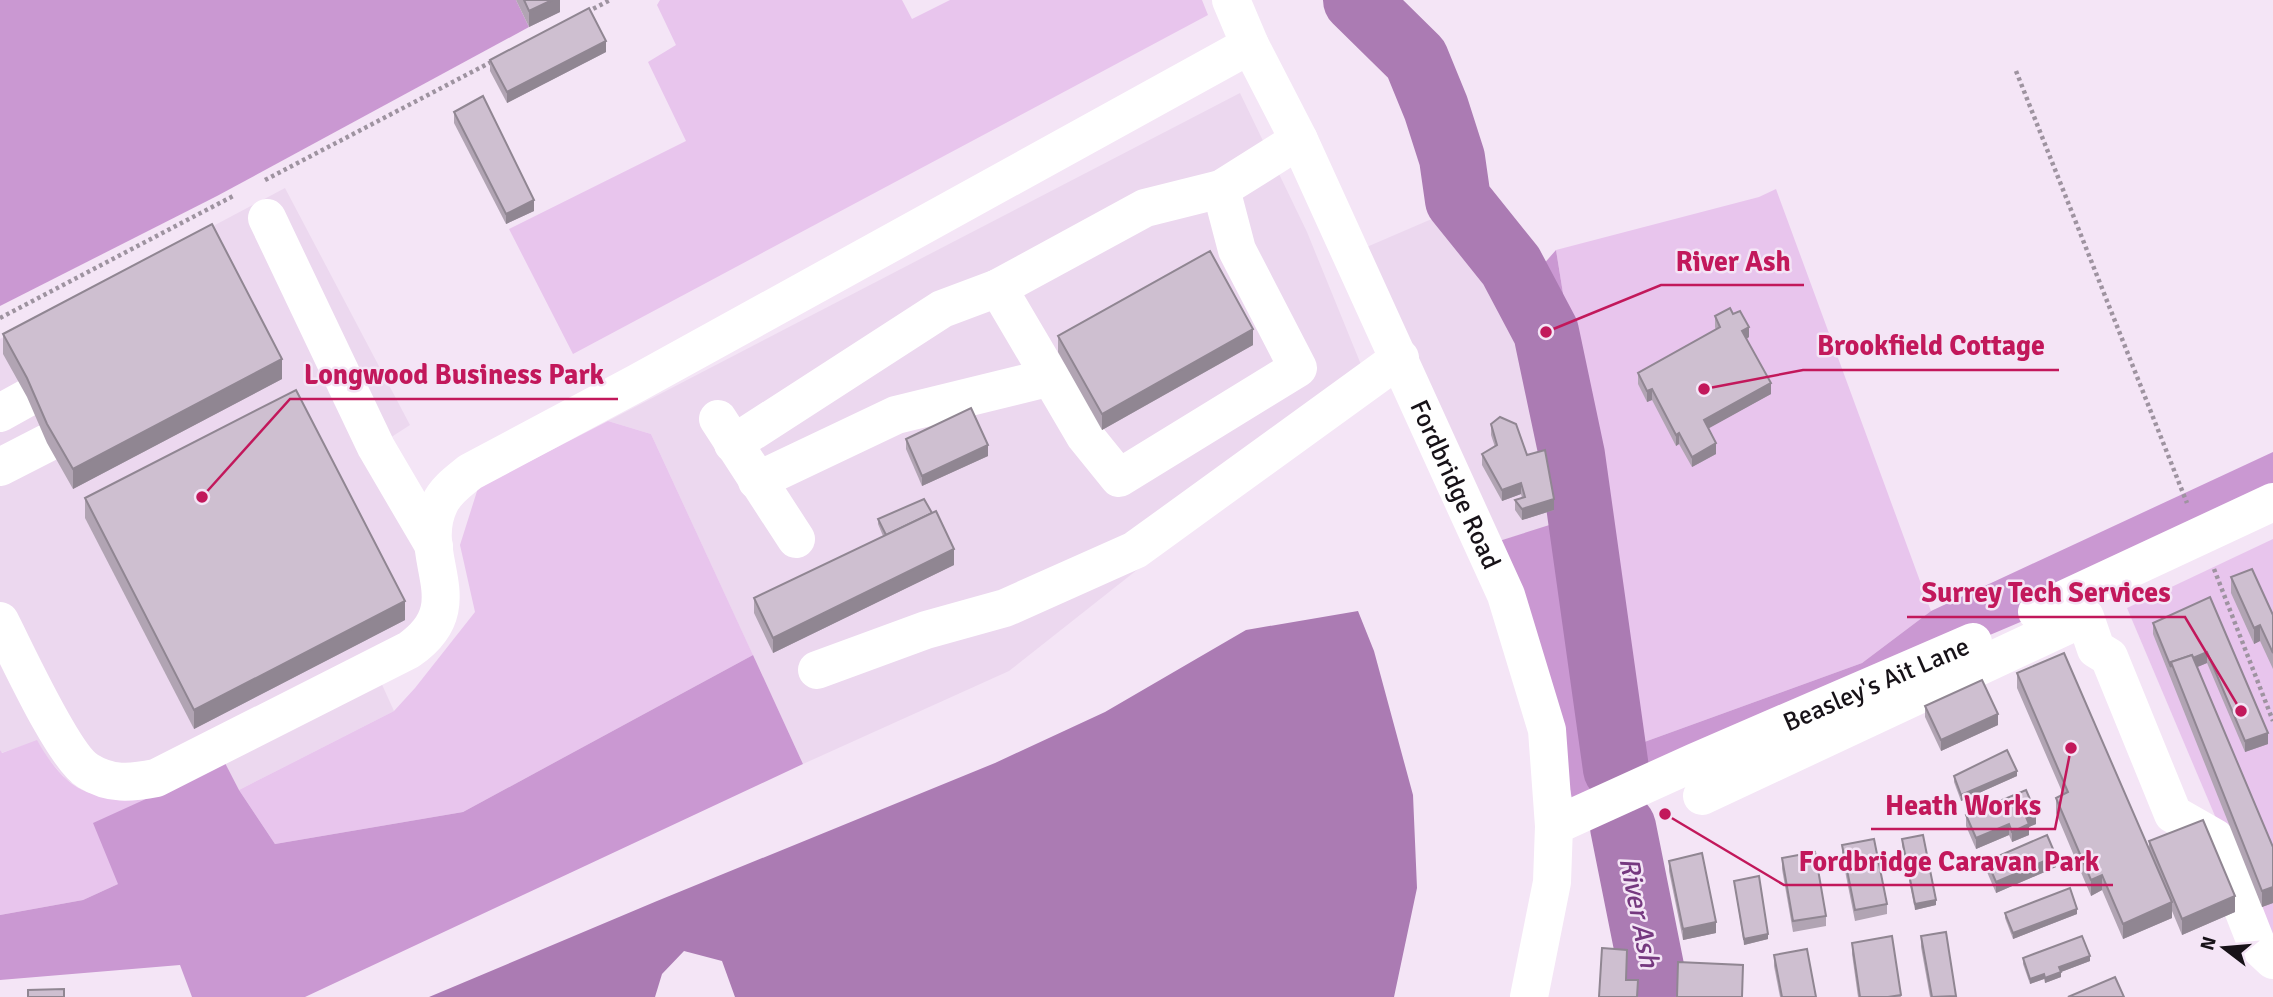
<svg xmlns="http://www.w3.org/2000/svg" width="2273" height="997" font-family="Signika,sans-serif">
	<style>
		.built { fill: #ecd8ef }
		.green { fill: #e8c5ed }
		.forest { fill: #ca98d2 }
		.water { fill: #ab7bb3 }
		.lines { fill: none; stroke-linecap: round; stroke-linejoin: round }
		.river { stroke: #ab7bb3; stroke-width: 66 }
		.path { stroke: #9e93a0; stroke-width: 4.5; stroke-dasharray: 3.5 3.5; stroke-linecap: butt }
		.minor { stroke: #fff; stroke-width: 38 }
		.wall { fill: #b1a4b3 }
		.shaded-wall { fill: #908692 }
		.building { fill: #cebfd0; stroke: #908692; stroke-width: 2 }
		.labels { text-anchor: middle; stroke-width: 5; stroke-linejoin: round; paint-order: stroke }
		.street-label { font-size: 26px; fill: #171218; stroke: #f4e5f6 }
		.water-label { font-size: 28px; font-style: italic; fill: #75387f; stroke: #f4e5f6 }
		.leader { fill: none; stroke: #c2185b; stroke-width: 2.5 }
		.callout-dot { fill: #c2185b; stroke: #f4e5f6; stroke-width: 2.5 }
		.callout-label { font-size: 28px; text-anchor: middle; font-weight: bold; fill: #c2185b; stroke: #f4e5f6; stroke-width: 5; stroke-linejoin: round; paint-order: stroke }
	</style>
	<rect width="100%" height="100%" fill="#f4e5f6"/>
	<g class="built">
		<path d="M1240,93L1307,232L1362,367L1142,566L1009,671L803,764L651,434L608,421Z"/>
		<path d="M285,188L410,425L376,447L441,598L374,667L394,711L239,790L224,763L87,792L66,779L44,754L37,741L1,753L0,750V339Z"/>
		<path d="M1441,215L1533,345L1562,522L1496,542L1362,249Z"/>
	</g>
	<g class="green">
		<path d="M660,0H902L912,19L950,0H1202L1208,15L573,354L509,229L686,141L648,62L676,45L657,5Z"/>
		<path d="M1776,189L1931,611L1862,663L1636,745L1556,250L1759,197Z"/>
		<path d="M608,421L651,434L753,655L463,812L275,844L239,790L394,711L415,688L475,612L460,545L478,488Z"/>
		<path d="M2273,539V940L2262,927L2127,608Z"/>
		<path d="M37,740C48,760 65,784 87,792C103,797 131,796 149,798L118,884L83,900L0,915V750L2,753Z"/>
	</g>
	<g class="forest">
		<path d="M0,0H516L529,27L217,196L0,306Z"/>
		<path d="M1556,250L1636,745L1862,663L1931,611L2273,452V515L1978,640L1576,817L1550,697L1496,542L1562,521L1533,346L1506,307Z"/>
		<path d="M753,655L803,764L305,997H192L180,965L0,980V915L83,900L118,884L93,823L225,763L239,790L275,844L463,812Z"/>
	</g>
	<path class="water" d="M1358,611L1374,651L1413,795L1417,888L1394,997H735L722,961L684,951L662,974L655,997H429L657,901L995,763L1105,712L1246,630Z"/>
	<g class="lines">
		<g class="river">
			<path d="M1356,0L1416,59L1436,108L1452,158L1458,200L1511,266L1546,332L1572,455L1616,769"/>
			<path d="M1623,827L1657,997"/>
		</g>
		<g class="path">
			<path d="M587,12L610,0"/>
			<path d="M2016,71L2187,503"/>
			<path d="M265,180L493,61"/>
			<path d="M0,318L235,195"/>
			<path d="M2214,569L2273,721"/>
		</g>
		<g class="minor">
			<path id="s1" d="M1231,0L1250,45L1299,140L1506,595L1547,730L1554,826L1552,882L1529,997"/>
			<path d="M267,218L376,447L434,546"/>
			<path d="M998,288L1085,436L1119,478L1298,368L1237,250L1221,189"/>
			<path d="M0,413L27,398"/>
			<path d="M718,419L796,539"/>
			<path d="M733,444L942,309L998,288L1145,208L1221,189L1299,140"/>
			<path d="M0,467L47,443"/>
			<path d="M757,481L896,415L1051,377"/>
			<path d="M2037,612L2273,502"/>
			<path d="M0,621C16,652 63,756 88,771C110,785 131,783 156,778L409,650C475,604 413,558 440,503C446,490 459,481 470,472L637,383L1250,45"/>
			<path d="M817,670L926,630L1005,608L1135,550L1400,358"/>
			<path d="M1702,796L2085,617L2096,649L2109,657L2173,814L2215,838L2257,945L2273,960"/>
			<path id="s2" d="M1554,826L1695,762L1973,642"/>
		</g>
	</g>
	<g class="wall">
		<path d="M516,0H560V12L529,27Z"/>
		<path d="M606,52L507,103L490,71V60Z"/>
		<path d="M454,112L534,211L506,224L454,123Z"/>
		<path d="M1715,316L1749,337L1746,339L1771,394L1708,428L1716,454L1692,467L1679,444L1676,446L1652,400L1647,402L1638,384V373L1716,330L1715,327Z"/>
		<path d="M3,334L282,379L73,489L47,443L27,397L3,354Z"/>
		<path d="M1058,336L1253,345L1102,430L1058,352Z"/>
		<path d="M1491,424L1527,455L1554,510L1522,520L1515,510V500L1522,498L1521,494L1502,501L1482,465V454L1495,447L1491,435Z"/>
		<path d="M906,439L988,456L922,486L906,449Z"/>
		<path d="M85,498L405,620L194,729L85,518Z"/>
		<path d="M878,519L954,565L773,653L754,613V598L883,536L878,524Z"/>
		<path d="M2231,577L2273,615V679V669L2260,641L2254,644L2231,593Z"/>
		<path d="M2210,597L2268,744L2245,752L2207,663L2197,667L2273,847V903L2262,907L2153,634V623Z"/>
		<path d="M2017,673L2149,849V841L2235,912L2182,935L2172,911V918L2123,939L2102,890L2091,896L2056,813V798L2063,794L2017,688Z"/>
		<path d="M1925,706L1998,725L1941,751L1925,717Z"/>
		<path d="M1954,776H2017L1961,801L1954,782Z"/>
		<path d="M1966,815L2036,824L2029,827V835L2012,842L2009,835L1976,849L1966,826Z"/>
		<path d="M1902,839L1936,905L1915,910L1902,845Z"/>
		<path d="M1842,845L1887,904V914L1855,921L1842,856Z"/>
		<path d="M1782,858L1826,916V926L1793,932L1782,869Z"/>
		<path d="M1669,861L1716,933L1683,940L1669,871Z"/>
		<path d="M1987,861L2056,867L1996,893L1987,872Z"/>
		<path d="M1734,881L1768,939L1744,945Z"/>
		<path d="M2005,913L2077,914L2013,939L2005,918Z"/>
		<path d="M1946,932L1956,997H1930L1921,947V936Z"/>
		<path d="M1892,936L1901,997H1858L1852,954V943Z"/>
		<path d="M1774,955L1816,997H1780L1774,966Z"/>
		<path d="M2023,958L2090,961L2061,972V977L2045,983L2044,979L2030,984L2023,964Z"/>
	</g>
	<g class="shaded-wall">
		<path d="M552,0H560V12L529,27V11Z"/>
		<path d="M606,41V52L507,103V92Z"/>
		<path d="M534,200V211L506,224V214Z"/>
		<path d="M1749,327V337L1742,342V331Z"/>
		<path d="M1253,329V345L1102,430V414Z"/>
		<path d="M282,359V379L73,489V469Z"/>
		<path d="M1771,383V394L1704,431V420Z"/>
		<path d="M1652,389V400L1647,402V391Z"/>
		<path d="M1679,433V444L1676,446V435Z"/>
		<path d="M1716,443V454L1692,467V457Z"/>
		<path d="M988,445V456L922,486V476Z"/>
		<path d="M1521,483V494L1502,501V490Z"/>
		<path d="M1554,499V510L1522,520V509Z"/>
		<path d="M954,549V565L773,653V638Z"/>
		<path d="M405,601V620L194,729V710Z"/>
		<path d="M2260,625V641L2254,644V628Z"/>
		<path d="M2207,652V663L2176,676L2172,666Z"/>
		<path d="M1998,714V725L1941,751V740Z"/>
		<path d="M2268,733V744L2245,752V741Z"/>
		<path d="M2017,771V776L1961,801V795Z"/>
		<path d="M2036,813V824L2029,827V835L2012,842V832L2026,817Z"/>
		<path d="M2009,824V835L1976,849V838Z"/>
		<path d="M2056,856V867L1996,893V882Z"/>
		<path d="M2102,875V890L2091,896V880Z"/>
		<path d="M2273,887V903L2262,907V891Z"/>
		<path d="M2235,896V912L2182,935V919Z"/>
		<path d="M1936,900V905L1915,910V904Z"/>
		<path d="M2172,902V918L2123,939V924Z"/>
		<path d="M2077,909V914L2013,939V933Z"/>
		<path d="M1716,922V933L1683,940V929Z"/>
		<path d="M1768,934V939L1744,945V939Z"/>
		<path d="M2090,956V961L2061,972V977L2045,983V978L2059,967Z"/>
		<path d="M2044,974V979L2030,984V979Z"/>
	</g>
	<g class="building">
		<path d="M524,0H552L529,11Z"/>
		<path d="M589,8L606,41L507,92L490,60Z"/>
		<path d="M483,96L534,200L506,214L454,112Z"/>
		<path d="M212,224L282,359L73,469L47,424L27,378L3,334Z"/>
		<path d="M1210,251L1253,329L1102,414L1058,336Z"/>
		<path d="M1730,308L1733,314L1740,311L1749,327L1742,331L1771,383L1704,420L1716,443L1692,457L1679,433L1676,435L1652,389L1647,391L1638,373L1720,327L1715,316Z"/>
		<path d="M296,390L405,601L194,710L85,498Z"/>
		<path d="M971,408L988,445L922,476L906,439Z"/>
		<path d="M1500,417L1516,424L1527,455L1545,450L1554,499L1522,509L1515,500L1525,497L1521,483L1502,490L1482,454L1497,445L1491,424Z"/>
		<path d="M924,499L932,513L886,535L878,519Z"/>
		<path d="M936,511L954,549L773,638L754,598Z"/>
		<path d="M2252,569L2273,615V653L2260,625L2254,628L2231,577Z"/>
		<path d="M2210,597L2268,733L2245,741L2207,652L2193,658L2192,655L2171,662V667L2153,623Z"/>
		<path d="M2064,653L2172,902L2123,924L2102,875L2091,880L2056,798L2068,792L2017,673Z"/>
		<path d="M2192,655L2273,847V887L2262,891L2171,662Z"/>
		<path d="M1982,680L1998,714L1941,740L1925,706Z"/>
		<path d="M2007,750L2017,771L1961,795L1954,776Z"/>
		<path d="M2026,790L2036,813L2026,817L2029,824L2012,832L2009,824L1976,838L1966,815Z"/>
		<path d="M2203,820L2235,896L2182,919L2149,841Z"/>
		<path d="M1923,835L1936,900L1915,904L1902,839Z"/>
		<path d="M2047,835L2056,856L1996,882L1987,861Z"/>
		<path d="M1874,839L1887,904L1855,910L1842,845Z"/>
		<path d="M1815,852L1826,916L1793,921L1782,858Z"/>
		<path d="M1702,853L1716,922L1683,929L1669,861Z"/>
		<path d="M1759,876L1768,934L1744,939L1734,881Z"/>
		<path d="M2070,888L2077,909L2013,933L2005,913Z"/>
		<path d="M1946,932L1956,996L1932,997L1921,936Z"/>
		<path d="M1892,936L1901,995L1888,997H1860L1852,943Z"/>
		<path d="M2082,936L2090,956L2059,967L2061,972L2045,978L2044,974L2030,979L2023,958Z"/>
		<path d="M1602,948L1627,950L1626,980H1638L1637,997H1599Z"/>
		<path d="M1807,949L1816,997H1782L1774,955Z"/>
		<path d="M1678,962L1743,965L1742,997H1677Z"/>
		<path d="M2115,977L2124,997H2068Z"/>
		<path d="M64,989V997H28V990Z"/>
	</g>
	<g class="labels">
		<g class="street-label">
			<text dy="9" stroke="none"><textPath href="#s1" startOffset="534">Fordbridge Road</textPath></text>
			<text dy="9" stroke="none"><textPath href="#s2" startOffset="352">Beasley's Ait Lane</textPath></text>
		</g>
		<g class="water-label">
			<text transform="translate(1640 912) rotate(79)" y="10">River Ash</text>
		</g>
	</g>
	<path class="leader" d="M1546 332L1661 285H1804M1704 389L1803 370H2059M202 497L290 399H618M2241 711L2185 617H1907M2071 748L2055 829H1871M1665 814L1784 885H2113"/>
	<g class="callout-dot">
		<circle cx="1546" cy="332" r="7"/>
		<circle cx="1704" cy="389" r="7"/>
		<circle cx="202" cy="497" r="7"/>
		<circle cx="2241" cy="711" r="7"/>
		<circle cx="2071" cy="748" r="7"/>
		<circle cx="1665" cy="814" r="7"/>
	</g>
	<g class="callout-label">
		<text x="1733" y="271">River Ash</text>
		<text x="1931" y="355">Brookfield Cottage</text>
		<text x="454" y="384">Longwood Business Park</text>
		<text x="2046" y="602">Surrey Tech Services</text>
		<text x="1963" y="815">Heath Works</text>
		<text x="1949" y="871">Fordbridge Caravan Park</text>
	</g>
	<g transform="translate(2224 948) rotate(286)" stroke="#f4e5f6" stroke-width="5" paint-order="stroke">
	<path d="M0-5L12 26L0 18L-12 26Z" fill="#171218"/>
	<text y="-10" font-size="19" font-weight="bold" text-anchor="middle" fill="#171218">N</text>
	</g>
</svg>
